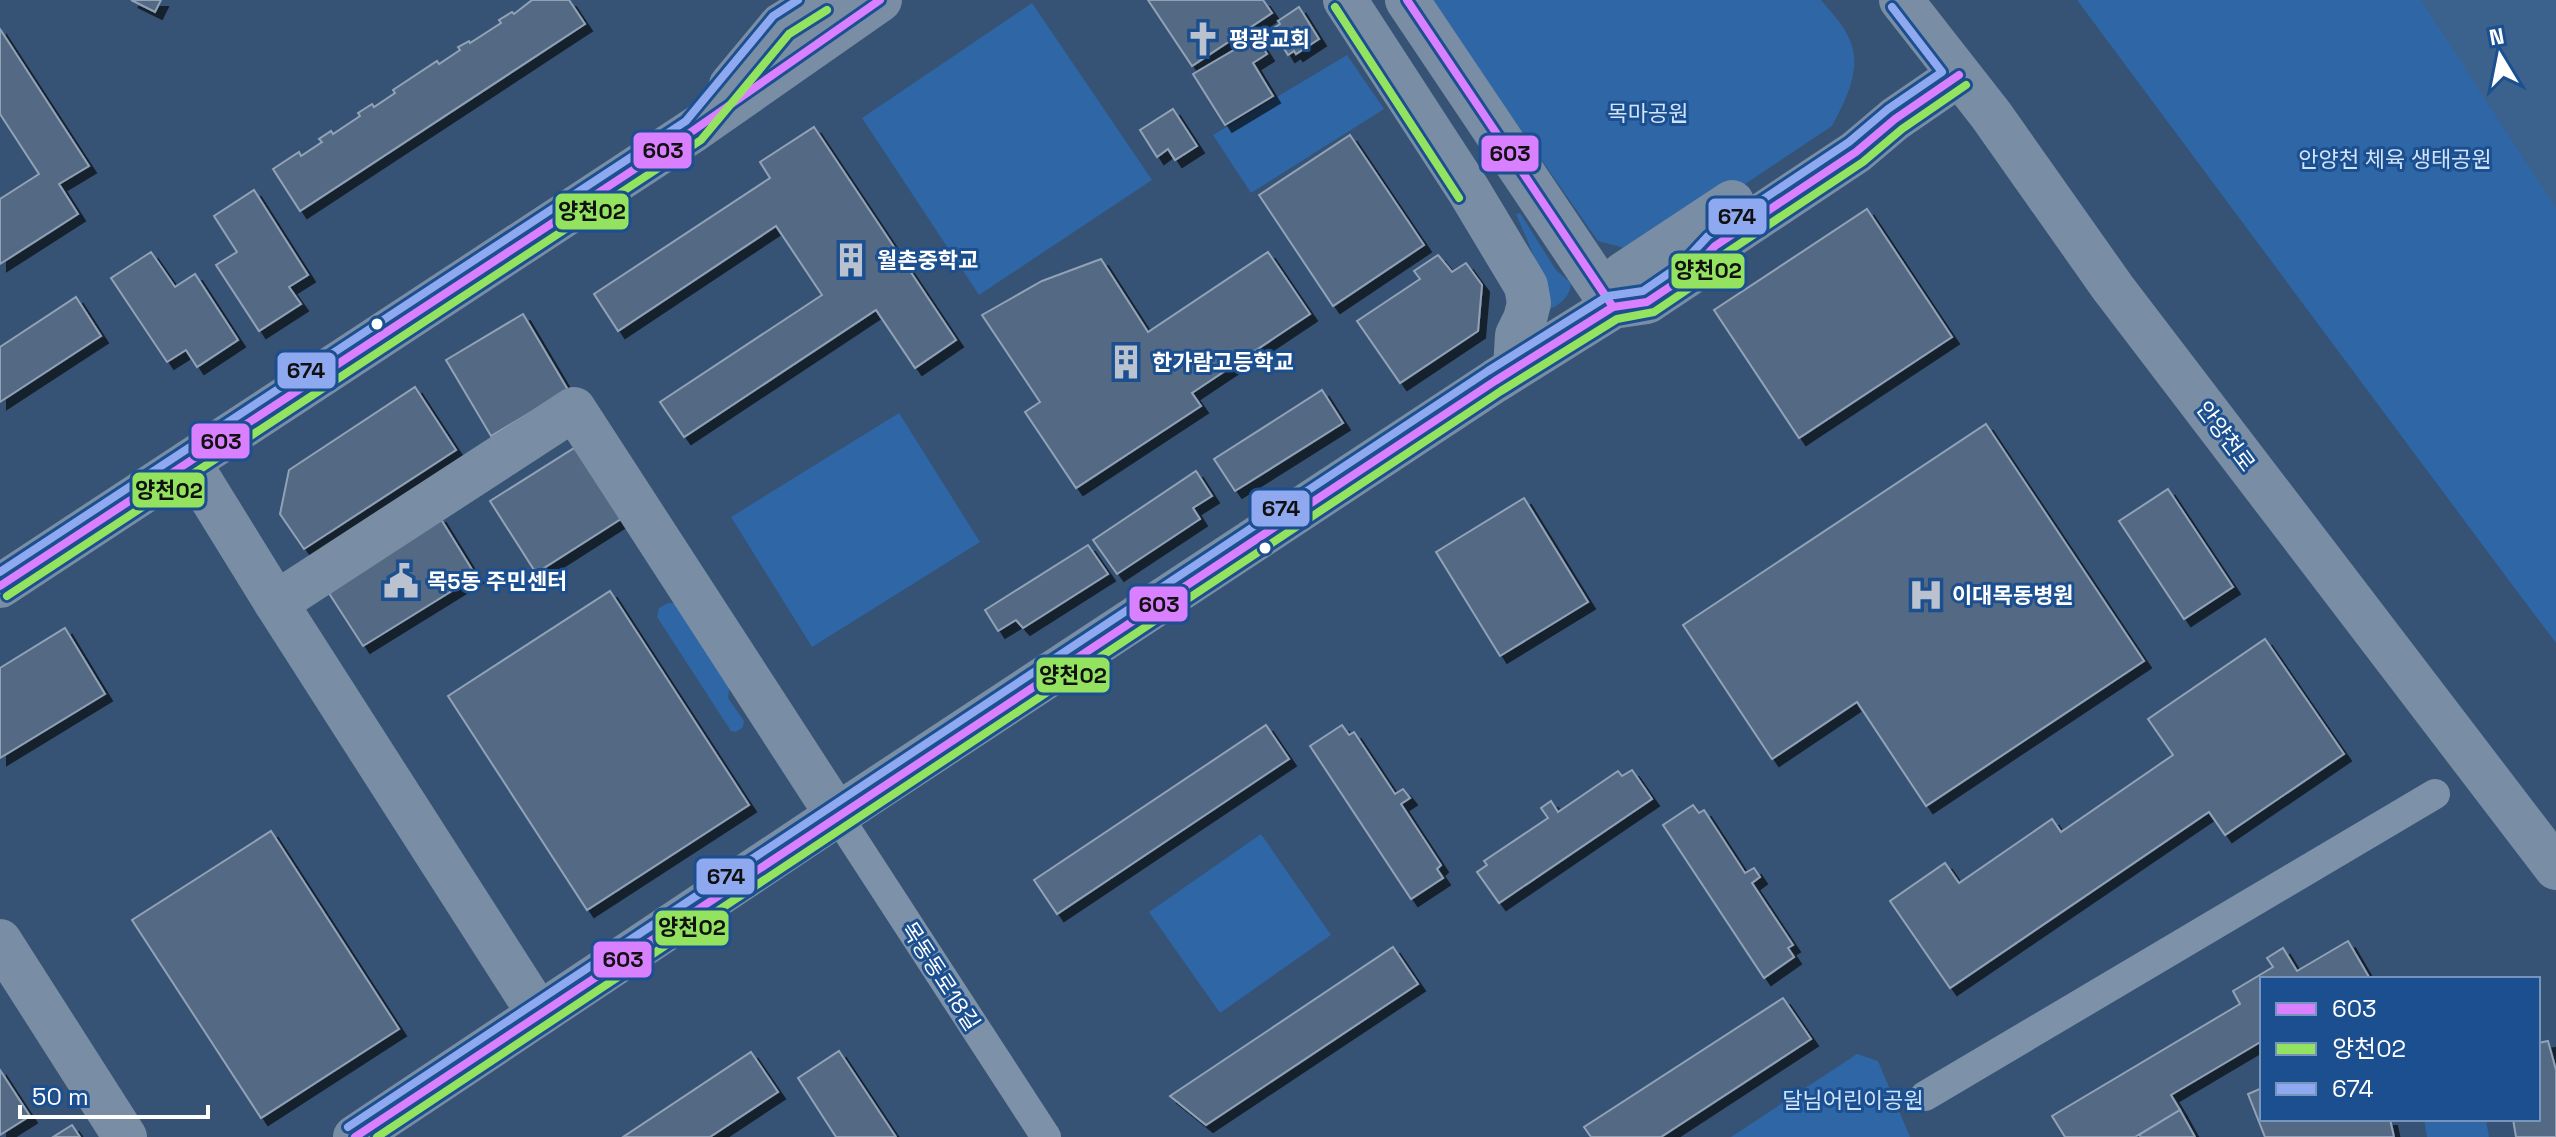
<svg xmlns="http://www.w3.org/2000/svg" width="2556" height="1137" font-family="'Space Grotesk','Noto Sans KR',sans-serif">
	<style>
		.green { fill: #2f66a5 }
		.water { fill: #3b618d }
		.building { fill: #526984; stroke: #92a2b6; stroke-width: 2; filter: url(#shadow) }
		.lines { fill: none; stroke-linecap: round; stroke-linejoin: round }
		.street { stroke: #7d92a8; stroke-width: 30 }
		.secondary { stroke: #798da4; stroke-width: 44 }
		.bus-1-casing { stroke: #1b4f8f; stroke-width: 14 }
		.bus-2-casing { stroke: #1b4f8f; stroke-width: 14 }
		.bus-3-casing { stroke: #1b4f8f; stroke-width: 14 }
		.bus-1 { stroke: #d880ff; stroke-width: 8 }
		.bus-2 { stroke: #93e360; stroke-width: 8 }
		.bus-3 { stroke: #8fa9f0; stroke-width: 8 }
		.bus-dot { fill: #fff; stroke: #1b4f8f; stroke-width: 3 }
		.labels { text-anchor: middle; stroke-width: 6; stroke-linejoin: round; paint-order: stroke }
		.poi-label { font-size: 22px; font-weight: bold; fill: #fff; stroke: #1b4f8f; text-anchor: start }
		.park-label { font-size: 22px; fill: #cfe3fa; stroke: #1b4f8f }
		.street-label { font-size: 22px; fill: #fff; stroke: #1b4f8f }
		.line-badge { stroke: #1b4f8f; stroke-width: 3 }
		.pale-badge-label { font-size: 22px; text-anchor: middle; font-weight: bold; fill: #111 }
	</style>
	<defs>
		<filter id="shadow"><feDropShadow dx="7" dy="7" stdDeviation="0" flood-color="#0009"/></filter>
	</defs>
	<rect width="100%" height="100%" fill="#365274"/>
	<g class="green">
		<path d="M1430,0H1821C1830,11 1842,23 1848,36C1864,65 1846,100 1832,126L1649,248H1624L1598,241Z"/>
		<path d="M2077,0H2556V643L2516,590Z"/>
		<path d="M1032,3L1152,180L979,295L862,118Z"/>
		<path d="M1347,55L1384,109L1251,193L1213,135Z"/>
		<path d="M1520,213L1556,270L1571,283C1570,299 1558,305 1545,312L1542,275L1516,214Z"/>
		<path d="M899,413L980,542L812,647L731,517Z"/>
		<path d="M668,603H678L730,684L728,698L744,721L743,727L736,732L731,731L657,617L659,608Z"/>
		<path d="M1261,834L1331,935L1220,1013L1149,912Z"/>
		<path d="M1857,1054L1878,1061L1910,1137H1731Z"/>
		<path d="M2424,1119H2486L2489,1137H2427Z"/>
	</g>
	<path class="water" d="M2421,0H2556V209Z"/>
	<g class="building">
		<path d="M131,0H161L155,12Z"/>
		<path d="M532,0H569L585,24L300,211L273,169L299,152L301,156L322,142L319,139L331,131L333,134L360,116L358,113L372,104L374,107L395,93L393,90L437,61L439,64L460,50L458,47L469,41L470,43L501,23L499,20L512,12L514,14Z"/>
		<path d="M1148,0H1263L1272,13L1192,66Z"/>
		<path d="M1299,7L1319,39L1296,54L1294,51L1288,55L1272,29L1280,24L1278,21Z"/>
		<path d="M0,29L89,166L59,184L78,214L0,264V199L39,174L0,114Z"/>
		<path d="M1256,37L1267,54L1253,63L1273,96L1225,125L1193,74Z"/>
		<path d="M1173,109L1197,146L1175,160L1168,149L1157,157L1140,130Z"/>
		<path d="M814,127L956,340L915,368L876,310L684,437L660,402L822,295L776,226L618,331L594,294L770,178L760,162Z"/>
		<path d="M1350,135L1424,245L1333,306L1259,195Z"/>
		<path d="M254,190L308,275L289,287L301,304L259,331L216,265L237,252L214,216Z"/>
		<path d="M1867,209L1952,337L1799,438L1714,310Z"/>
		<path d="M151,252L175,287L195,274L238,340L197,367L186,350L167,362L111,278Z"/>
		<path d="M1268,252L1310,314L1192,393L1201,406L1076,488L1025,412L1040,402L982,315L1042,281L1101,259L1148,332Z"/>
		<path d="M1438,255L1452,272L1466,263L1482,285L1478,331L1400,383L1357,321L1420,279L1414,271Z"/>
		<path d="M76,297L101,336L0,402V347Z"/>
		<path d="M523,314L568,390L491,436L446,360Z"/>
		<path d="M415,387L456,450L304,549L280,514L289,470Z"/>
		<path d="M1322,390L1343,423L1235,491L1214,459Z"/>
		<path d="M1986,424L2144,661L1926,806L1857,702L1772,759L1683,625Z"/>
		<path d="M579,445L624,517L536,573L490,501Z"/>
		<path d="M1196,471L1212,496L1193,508L1200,519L1117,574L1093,540Z"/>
		<path d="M2168,489L2233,587L2184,619L2119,521Z"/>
		<path d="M1524,498L1588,602L1500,656L1436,552Z"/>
		<path d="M439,516L476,576L363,646L325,587Z"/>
		<path d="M1088,545L1108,574L1023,628L1016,620L998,631L985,610Z"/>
		<path d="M610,591L749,805L587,910L448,696Z"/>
		<path d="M65,628L105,694L0,758V668Z"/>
		<path d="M2265,639L2344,754L2225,835L2209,812L1950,988L1890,901L1945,863L1959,883L2052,819L2061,832L2173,755L2148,719Z"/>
		<path d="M1266,725L1289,759L1057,914L1034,880Z"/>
		<path d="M1342,725L1349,735L1354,732L1395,794L1403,789L1410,798L1401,804L1441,865L1437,869L1443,878L1411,899L1310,746Z"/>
		<path d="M1632,770L1652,799L1499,903L1477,872L1487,865L1484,861L1548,818L1541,808L1551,801L1558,812L1618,771L1622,776Z"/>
		<path d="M1693,805L1699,813L1704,810L1745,873L1754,868L1760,877L1752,883L1793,945L1788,948L1794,957L1764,978L1663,825Z"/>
		<path d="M271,831L399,1029L261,1118L132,920Z"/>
		<path d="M2348,941L2369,977L2262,979V1041L2171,1095L2180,1110L2135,1137H2065L2052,1116L2240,1004L2233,991L2273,967L2267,958L2283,948L2297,971Z"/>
		<path d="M1393,947L1418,984L1206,1125L1170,1096Z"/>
		<path d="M1783,998L1811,1039L1661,1137H1591L1584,1127Z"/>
		<path d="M2548,1041L2556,1070V1137H2516L2513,1119H2538V1043Z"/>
		<path d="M839,1051L896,1137H836L798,1078Z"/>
		<path d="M751,1052L778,1092L710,1137H623Z"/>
		<path d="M0,1070L30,1116L0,1135Z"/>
		<path d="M2262,1088V1119H2390L2394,1137H2265L2248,1094Z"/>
		<path d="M2180,1110L2195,1137H2141L2139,1135Z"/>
		<path d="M72,1125L80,1137H53Z"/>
	</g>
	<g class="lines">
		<g class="street">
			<path d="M837,815L1046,1137"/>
			<path d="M1925,1096L2435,794"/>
		</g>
		<g class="secondary">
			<path d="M1345,0L1469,191L1526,286L1529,303L1525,319L1517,335L1515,368"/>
			<path d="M1407,0L1613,307"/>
			<path d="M1901,0L1991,115L2113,288L2556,868"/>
			<path d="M731,85L781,25L821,0"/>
			<path d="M1613,307L1623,274L1732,202"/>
			<path d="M189,462L276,603L539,1014"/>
			<path d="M0,586L694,130L880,0"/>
			<path d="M276,603L574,409L837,815"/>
			<path d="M0,941L125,1137"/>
			<path d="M355,1137L837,815L1495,381L1613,307L1647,302L1689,274L1715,246L1856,152L1895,119L1959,75"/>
		</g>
		<g class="bus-1-casing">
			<g id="bus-1">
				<path d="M1407,0L1613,307"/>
				<path d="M0,586L694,130L880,0"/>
				<path d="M355,1137L1495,381L1613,307L1647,302L1689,274L1715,246L1856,152L1895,119L1959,75"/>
			</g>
		</g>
		<g class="bus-2-casing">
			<g id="bus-2">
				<path d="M1335,7L1459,198"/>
				<path d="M7,596L701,140L789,34L827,10"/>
				<path d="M377,1137L1501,391L1617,319L1654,312L1697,283L1723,255L1863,162L1902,129L1966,85"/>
			</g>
		</g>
		<g class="bus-3-casing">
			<g id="bus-3">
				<path d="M0,572L686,121L773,16L798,0"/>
				<path d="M348,1127L1488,371L1608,296L1643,291L1681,265L1708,236L1849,142L1888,109L1942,72L1892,7"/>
			</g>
		</g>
		<use href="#bus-1" class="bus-1"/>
		<use href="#bus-2" class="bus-2"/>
		<use href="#bus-3" class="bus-3"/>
	</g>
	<defs>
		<g id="church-bare" transform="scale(2.76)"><path d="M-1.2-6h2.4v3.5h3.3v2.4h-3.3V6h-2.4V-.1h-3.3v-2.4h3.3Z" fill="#b9c2ce" stroke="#1b4f8f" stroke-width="2.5" paint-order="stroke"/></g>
		<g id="building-bare" transform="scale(2.76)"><path d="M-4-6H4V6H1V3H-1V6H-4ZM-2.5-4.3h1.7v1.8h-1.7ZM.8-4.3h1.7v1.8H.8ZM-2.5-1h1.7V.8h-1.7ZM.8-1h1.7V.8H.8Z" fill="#b9c2ce" stroke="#1b4f8f" stroke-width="2.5" paint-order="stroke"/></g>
		<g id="civic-bare" transform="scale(2.76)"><path d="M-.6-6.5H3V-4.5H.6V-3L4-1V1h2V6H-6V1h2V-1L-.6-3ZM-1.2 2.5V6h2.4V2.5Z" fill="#b9c2ce" stroke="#1b4f8f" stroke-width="2.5" paint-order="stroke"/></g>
		<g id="hospital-bare" transform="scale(2.76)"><path d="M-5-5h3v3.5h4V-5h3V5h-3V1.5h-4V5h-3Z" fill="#b9c2ce" stroke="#1b4f8f" stroke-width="2.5" paint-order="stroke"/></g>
	</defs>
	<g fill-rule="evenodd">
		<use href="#church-bare" x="1203" y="39"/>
		<use href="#building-bare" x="851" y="260"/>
		<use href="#building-bare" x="1126" y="362"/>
		<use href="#civic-bare" x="401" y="581"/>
		<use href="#hospital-bare" x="1926" y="595"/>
	</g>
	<g class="bus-dot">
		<circle cx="377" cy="324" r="7"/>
		<circle cx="1265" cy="548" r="7"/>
	</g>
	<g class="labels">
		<g class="poi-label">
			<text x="1229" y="47">평광교회</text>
			<text x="877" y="268">월촌중학교</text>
			<text x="1152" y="370">한가람고등학교</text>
			<text x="427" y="589">목5동 주민센터</text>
			<text x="1952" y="603">이대목동병원</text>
		</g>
		<g class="park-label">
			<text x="1648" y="121">목마공원</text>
			<text x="2395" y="167">안양천 체육 생태공원</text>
			<text x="1853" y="1108">달님어린이공원</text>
		</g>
		<g class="street-label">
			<text transform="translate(2226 436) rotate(53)" y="8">안양천로</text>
			<text transform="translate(941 976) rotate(57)" y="8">목동동로18길</text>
		</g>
	</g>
	<g class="line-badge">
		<rect x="632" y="131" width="61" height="39" rx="8" fill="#d880ff"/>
		<rect x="1480" y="134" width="60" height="39" rx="8" fill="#d880ff"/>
		<rect x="554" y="192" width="76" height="39" rx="8" fill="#93e360"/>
		<rect x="1707" y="197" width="61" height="39" rx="8" fill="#8fa9f0"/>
		<rect x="1670" y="252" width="76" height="38" rx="8" fill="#93e360"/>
		<rect x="276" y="351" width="61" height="39" rx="8" fill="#8fa9f0"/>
		<rect x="190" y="422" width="61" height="38" rx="8" fill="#d880ff"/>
		<rect x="131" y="471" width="75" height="38" rx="8" fill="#93e360"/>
		<rect x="1250" y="489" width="61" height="39" rx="8" fill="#8fa9f0"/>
		<rect x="1128" y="585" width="61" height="38" rx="8" fill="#d880ff"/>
		<rect x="1035" y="656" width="76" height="38" rx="8" fill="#93e360"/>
		<rect x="695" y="857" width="61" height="39" rx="8" fill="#8fa9f0"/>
		<rect x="654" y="909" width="76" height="38" rx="8" fill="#93e360"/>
		<rect x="592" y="940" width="61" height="39" rx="8" fill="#d880ff"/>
	</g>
	<g class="pale-badge-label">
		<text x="663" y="158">603</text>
		<text x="1510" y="161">603</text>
		<text x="592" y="219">양천02</text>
		<text x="1737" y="224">674</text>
		<text x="1708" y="278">양천02</text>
		<text x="306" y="378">674</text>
		<text x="221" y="449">603</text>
		<text x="169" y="498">양천02</text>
		<text x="1281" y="516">674</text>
		<text x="1159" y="612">603</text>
		<text x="1073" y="683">양천02</text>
		<text x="726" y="884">674</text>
		<text x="692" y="935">양천02</text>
		<text x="623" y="967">603</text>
	</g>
	<rect x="2260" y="977" width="280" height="144" fill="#1b4f8f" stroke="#7695bc" stroke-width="2"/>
	<rect x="2276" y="1003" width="40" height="12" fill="#d880ff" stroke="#7695bc" stroke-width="2"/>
	<text x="2332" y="1017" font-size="24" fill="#ffffff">603</text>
	<rect x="2276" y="1043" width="40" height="12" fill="#93e360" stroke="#7695bc" stroke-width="2"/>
	<text x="2332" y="1057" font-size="24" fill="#ffffff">양천02</text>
	<rect x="2276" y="1083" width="40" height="12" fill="#8fa9f0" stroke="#7695bc" stroke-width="2"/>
	<text x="2332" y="1097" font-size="24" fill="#ffffff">674</text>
	<g transform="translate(2500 56) rotate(350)" stroke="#1b4f8f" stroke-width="6" paint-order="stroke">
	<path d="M0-6L14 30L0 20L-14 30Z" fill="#ffffff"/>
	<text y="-12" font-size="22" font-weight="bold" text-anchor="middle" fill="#ffffff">N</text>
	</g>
	<path d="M20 1105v12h188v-12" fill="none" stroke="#ffffff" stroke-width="4"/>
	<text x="32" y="1105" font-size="24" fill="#ffffff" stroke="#1b4f8f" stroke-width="6" paint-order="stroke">50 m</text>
</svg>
